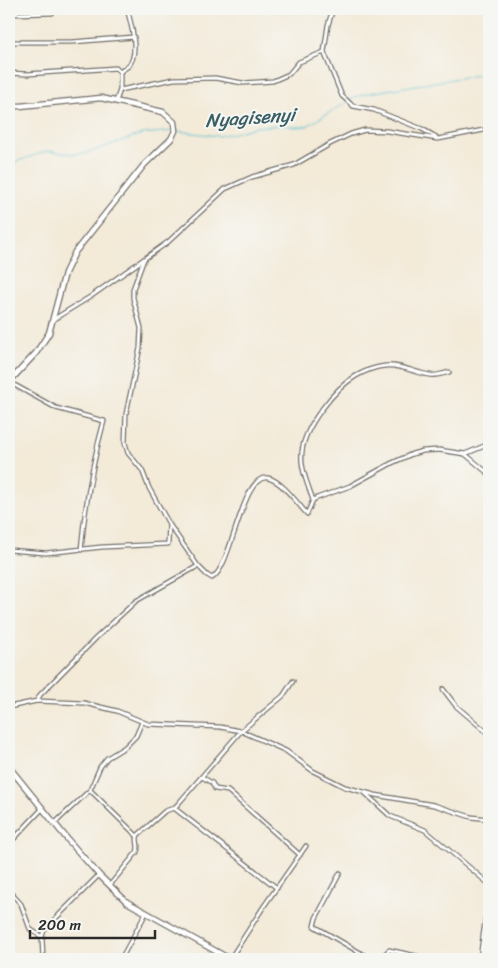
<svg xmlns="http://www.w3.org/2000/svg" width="498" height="968" font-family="Sriracha,sans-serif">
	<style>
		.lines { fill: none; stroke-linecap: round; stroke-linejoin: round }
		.stream { stroke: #54bed1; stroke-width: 1 }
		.minor-casing { stroke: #716e68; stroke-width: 5.5 }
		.secondary-casing { stroke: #716e68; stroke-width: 7 }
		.minor { stroke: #fff; stroke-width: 3 }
		.secondary { stroke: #fff; stroke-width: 4.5 }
		.labels { text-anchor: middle; stroke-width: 4; stroke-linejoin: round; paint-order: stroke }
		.water-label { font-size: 19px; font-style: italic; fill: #395e65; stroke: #f6f6f2 }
	</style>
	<rect width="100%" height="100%" fill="#f6f6f2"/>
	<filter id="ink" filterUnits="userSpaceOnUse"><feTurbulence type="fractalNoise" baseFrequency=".02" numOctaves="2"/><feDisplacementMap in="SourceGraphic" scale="10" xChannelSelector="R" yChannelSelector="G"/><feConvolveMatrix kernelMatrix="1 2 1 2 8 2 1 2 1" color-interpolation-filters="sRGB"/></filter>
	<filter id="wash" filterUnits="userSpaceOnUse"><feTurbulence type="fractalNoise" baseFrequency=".0096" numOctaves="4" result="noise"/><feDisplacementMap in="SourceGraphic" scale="20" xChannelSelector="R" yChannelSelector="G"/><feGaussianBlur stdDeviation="1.12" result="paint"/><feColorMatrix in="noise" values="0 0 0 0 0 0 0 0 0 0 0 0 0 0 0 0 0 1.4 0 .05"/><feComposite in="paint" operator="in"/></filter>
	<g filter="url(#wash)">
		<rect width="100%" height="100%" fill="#f3ead8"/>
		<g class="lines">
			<g class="stream">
				<path d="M177,131L218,136L234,133L256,127L283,125L295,127L307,126L355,97L369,93L489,73"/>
				<path d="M9,164L47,151L73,154L87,153L142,134L173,131"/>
			</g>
		</g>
	</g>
	<g filter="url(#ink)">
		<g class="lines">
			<g class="minor-casing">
				<g id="minor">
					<path d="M333,9L328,25L324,52L342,96L353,106L374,110L422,129L436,137"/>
					<path d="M9,14L52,13"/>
					<path d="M9,42H72L134,37"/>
					<path d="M120,72C123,69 127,68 130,64C139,51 131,23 127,9"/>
					<path d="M9,73L27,74L116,68L120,72V90L116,101"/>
					<path d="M120,90L174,79L215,78L243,83L273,81L289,74L299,62L324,52"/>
					<path d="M54,319L90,297L168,242L225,189L252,177L294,165L330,144L351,134L365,130L387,131L438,139L489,129"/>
					<path d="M9,382L56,408L104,421C92,464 85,506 81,550"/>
					<path d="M465,454L489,444"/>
					<path d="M313,500C308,485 300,468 302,452C304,427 335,388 356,376C365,371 375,367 385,366C400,364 415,373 430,375C436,376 443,374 449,372"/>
					<path d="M169,524L198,566"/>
					<path d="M9,550L46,553L102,547L168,544L169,524L149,488L142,470L128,453L125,443L126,414L140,348L141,328L133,298V289L144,259"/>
					<path d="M443,689L456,706L489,734"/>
					<path d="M37,701L40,695L96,638L136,601L198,566L207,575L212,578C232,568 242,472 268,478C282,481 297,503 307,514L313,500L317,498L350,486L392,463L412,454L423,451L439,450L465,454L489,474"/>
					<path d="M9,707L37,701L84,703L117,711L148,724L220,727L241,731L286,751L313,771L345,787L375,795L434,805L471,817L489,819"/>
					<path d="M202,777L212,783L215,789L228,791L300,855"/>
					<path d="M90,790L137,836"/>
					<path d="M365,793L390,816L425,830L489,884"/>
					<path d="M174,808L277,888"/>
					<path d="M55,823L90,790L100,767L107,758L125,747L136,736L142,722"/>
					<path d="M9,844L42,809"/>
					<path d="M340,873L316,918L314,926L371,959"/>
					<path d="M110,885L137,852C140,846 135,840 138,835L165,811L174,808L178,804L241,731L283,696L293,681"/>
					<path d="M9,891L21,904L30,929L42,937"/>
					<path d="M43,959L42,937L44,930L99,875"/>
					<path d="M121,959L146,913"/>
					<path d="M230,959L264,906L306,846"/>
					<path d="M380,959L389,950L430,959"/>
					<path d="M480,959L486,914L489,907"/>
				</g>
			</g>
			<g class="secondary-casing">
				<g id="secondary">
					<path d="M9,106H20L101,98L163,112L174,122L175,131L171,139L144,165L75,252L65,273L49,333L36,353L9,382"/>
					<path d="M9,767L68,840L99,875L127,902L230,959"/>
				</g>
			</g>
			<use href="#minor" class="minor"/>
			<use href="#secondary" class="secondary"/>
		</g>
	</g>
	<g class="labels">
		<g class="water-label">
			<text transform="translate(250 117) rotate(-4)" y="7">Nyagisenyi</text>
		</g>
	</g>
	<rect width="498" height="968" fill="none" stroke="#f6f6f2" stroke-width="30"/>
	<path d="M30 930v8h125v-8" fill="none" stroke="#2b2b2b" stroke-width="2.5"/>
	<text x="38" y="930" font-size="15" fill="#2b2b2b" stroke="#f6f6f2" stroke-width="4" paint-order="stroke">200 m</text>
</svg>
